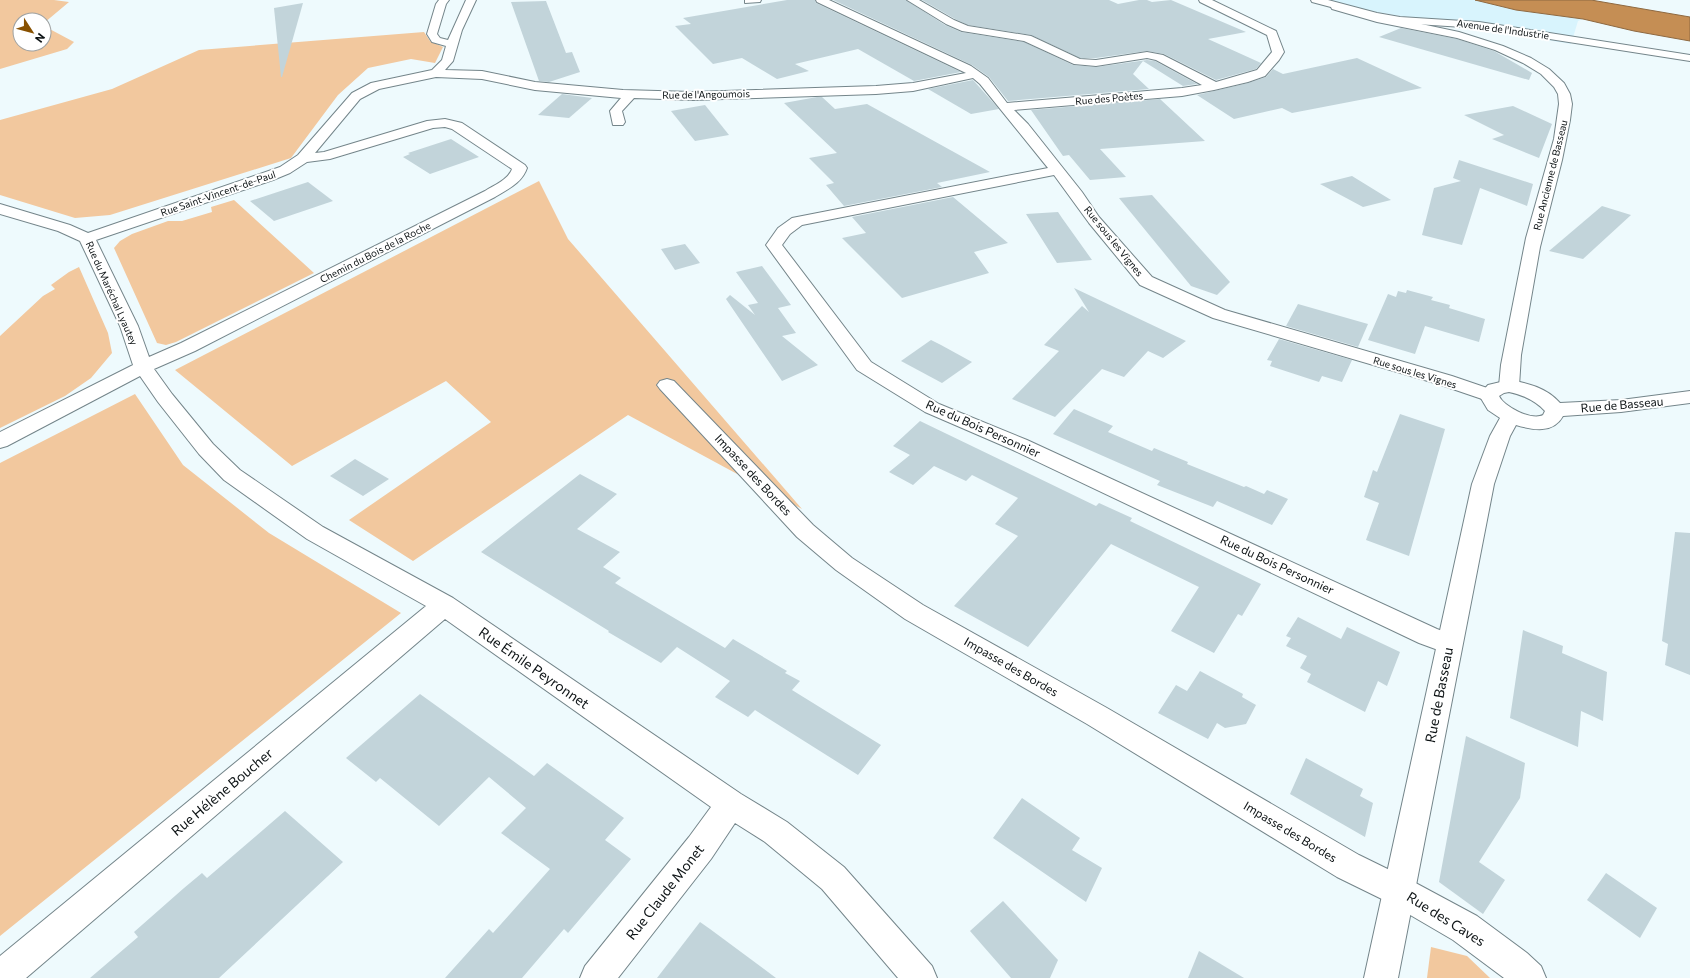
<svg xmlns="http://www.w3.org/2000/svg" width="1690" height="978" font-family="Commissioner,sans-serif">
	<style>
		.built { fill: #d8f4fd }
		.green { fill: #f2c89e }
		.water { fill: #c58e54; stroke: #8e6941 }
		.building { fill: #c2d4da }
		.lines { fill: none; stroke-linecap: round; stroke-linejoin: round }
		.street-casing { stroke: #74858a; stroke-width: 2 }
		.secondary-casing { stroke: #74858a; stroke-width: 2 }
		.street { fill: #fff; fill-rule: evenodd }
		.secondary { fill: #fff; fill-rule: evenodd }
		.labels { text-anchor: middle; stroke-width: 4; stroke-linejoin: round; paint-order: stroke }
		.far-street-label { font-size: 10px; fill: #0d1315; stroke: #fff }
		.street-label { font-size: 12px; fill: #0d1315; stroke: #fff }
		.near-street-label { font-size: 14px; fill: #0d1315; stroke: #fff }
	</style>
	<rect width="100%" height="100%" fill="#eefafd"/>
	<path class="built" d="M1327,0H1475L1516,10L1583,19L1578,21L1571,44L1358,9Z"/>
	<g class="green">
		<path d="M0,0H54L69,2L44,23V20H20V44H44V26L74,42L67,49L0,69Z"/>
		<path d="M424,32L430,41L443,47L435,63L411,59L368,68L338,95L291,158L110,215L75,218L0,195V120L112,89L199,50Z"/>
		<path d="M539,181L568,239L802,509L628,415L413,561L349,520L491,422L446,381L292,466L175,370Z"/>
		<path d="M234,200L314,273L176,342L166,345L157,343L114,248L120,241L132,234L168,221H182L212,212L211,207Z"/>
		<path d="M79,267L108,333L112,353L91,378L65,396L0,428V336L43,296L55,289L51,285L69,272Z"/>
		<path d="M135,394L183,465L269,533L401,613L0,936V463Z"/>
		<path d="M1431,947L1467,956L1490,978H1427Z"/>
	</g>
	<path class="water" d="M1475,0H1591L1690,17V41L1634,31L1583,19L1516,10Z"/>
	<g class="building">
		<path d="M787,0H815L816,3L961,72L914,81L858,49L795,64L809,71L777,79L742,58L713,64L675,26L691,24L683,18Z"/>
		<path d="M833,0H906L945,25L961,32L1024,42L1073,65L1096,67L1147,60L1155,61L1197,84L1183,86L1143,61L1133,74L1149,89L1008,101L989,77L972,65Z"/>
		<path d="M922,0H1109L1118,4L1139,0H1147L1152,2L1171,0L1246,32L1208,39L1261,63L1256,69L1216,80L1164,54L1147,51L1096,58H1080L1031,35L968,25L955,19Z"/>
		<path d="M546,1L566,53L572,52L580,72L549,82L539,81L511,2Z"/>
		<path d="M303,3L282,77H281L274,8Z"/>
		<path d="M1401,28L1457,39L1494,51L1532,73L1529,80L1379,37Z"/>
		<path d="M1357,58L1422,88L1292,113L1282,108L1234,119L1197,95L1248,83L1266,77L1273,69L1283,74Z"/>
		<path d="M973,80L999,109L971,114L928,89Z"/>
		<path d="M562,94L592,98L569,118L538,115Z"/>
		<path d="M817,97H822L835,109L867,104L990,172L937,183L942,187L844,206L826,185L834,183L809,158L837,153L784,103Z"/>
		<path d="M1160,99L1205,141L1100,149L1126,177L1090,180L1069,155L1063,156L1031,110Z"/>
		<path d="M705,105L729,135L695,141L671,111Z"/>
		<path d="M1513,106L1552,124L1539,158L1492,139L1504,135L1464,115Z"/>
		<path d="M451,139L479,157L430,174L403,157L410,154L408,153Z"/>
		<path d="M1459,160L1533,184L1527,206L1480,188L1462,245L1422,235L1434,188L1461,181L1453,178Z"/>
		<path d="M1352,176L1391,200L1363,207L1320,184Z"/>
		<path d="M308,182L333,201L274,221L250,201Z"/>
		<path d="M1152,195L1230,282L1217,295L1191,286L1119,198Z"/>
		<path d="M953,197L1008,243L974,252L989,273L902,298L842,238L866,233L852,217Z"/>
		<path d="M1602,206L1631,215L1583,259L1549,251Z"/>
		<path d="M1058,212L1062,218L1092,260L1057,263L1026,214Z"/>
		<path d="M685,244L700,263L675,270L661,249Z"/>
		<path d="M762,266L791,305L778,308L796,333L782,336L818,365L782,381L726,299L730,295L755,315L748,305L758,303L736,272Z"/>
		<path d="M1074,288L1186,341L1163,358L1148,351L1124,377L1102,369L1055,417L1012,399L1059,351L1044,345L1082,306L1089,312Z"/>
		<path d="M1407,290L1433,297L1431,300L1450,305L1449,308L1485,319L1479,342L1425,326L1415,354L1368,340L1388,294L1396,297L1398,291L1406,293Z"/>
		<path d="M1298,304L1368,324L1358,347L1286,326Z"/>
		<path d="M1279,339L1352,360L1342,382L1322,376L1319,382L1270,366L1272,361L1267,360Z"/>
		<path d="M931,340L941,345L972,362L942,383L901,361Z"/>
		<path d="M1074,409L1113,426L1108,432L1152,451L1154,448L1188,462L1187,464L1244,487L1246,486L1264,494L1267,490L1288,499L1272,525L1217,501L1213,507L1157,485L1160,481L1053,434Z"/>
		<path d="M1400,414L1445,429L1409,556L1366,540L1379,503L1364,497L1373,470L1377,472Z"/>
		<path d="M920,421L1096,506L1099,503L1132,518L1130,521L1261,584L1242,616L1238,614L1214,653L1171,631L1199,587L1111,544L1028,647L954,606L1018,536L995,524L1018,498L972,475L966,481L934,466L913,485L889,472L910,455L893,446Z"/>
		<path d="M355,459L389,479L363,496L330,476Z"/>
		<path d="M580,474L617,494L577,529L620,552L603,567L621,578L615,583L725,648L733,639L787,671L785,673L800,681L792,690L881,745L858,775L755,710L748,717L715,697L730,681L677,647L661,663L608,632L609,631L481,552Z"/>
		<path d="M1675,532L1690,533V675L1665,665L1668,644L1662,641Z"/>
		<path d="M1298,617L1341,639L1347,627L1400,652L1387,686L1378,681L1365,712L1307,682L1311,674L1300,668L1307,656L1286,646L1291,638L1286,636Z"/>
		<path d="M1523,630L1563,646L1562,653L1607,672L1603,721L1581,711L1578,747L1510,718Z"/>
		<path d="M1200,671L1243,694L1242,697L1256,705L1246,724L1225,728L1217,723L1208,739L1158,713L1176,685L1187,691Z"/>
		<path d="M420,694L534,776L547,763L624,818L605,840L631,859L568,933L564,929L522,978H445L489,929L493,933L550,869L501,833L526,808L489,777L439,826L380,778L376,782L346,758Z"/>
		<path d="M1466,736L1525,763L1520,798L1479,862L1505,880L1483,914L1439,882Z"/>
		<path d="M1306,758L1363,789L1360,796L1373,803L1365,837L1290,794Z"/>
		<path d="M1022,798L1080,838L1072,850L1102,868L1086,902L993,838Z"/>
		<path d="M285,811L343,862L219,978H90L138,937L134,932L184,888L202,873L207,878Z"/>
		<path d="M1606,873L1657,908L1640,938L1587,900Z"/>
		<path d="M1003,901L1058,960L1050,978H1011L970,931Z"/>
		<path d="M700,922L710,929L776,978H657Z"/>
		<path d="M1199,951L1244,978H1188Z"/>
	</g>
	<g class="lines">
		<g class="street-casing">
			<g id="street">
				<path d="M439,0H449L446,4L437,34L440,38L448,40L466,0H476L462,30L453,61L445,70L482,71L535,82L623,90L692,92L876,86L913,83L966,73L817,2L816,0H829L971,66L988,78L1007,103L1182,88L1202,85L1156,60L1147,58L1096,66L1074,64L1024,41L962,31L946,24L907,0H919L954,20L968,26L1031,36L1080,59L1096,60L1147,52L1163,55L1216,82L1257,70L1272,52L1267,35L1200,2L1199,0H1212L1276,31L1284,52L1279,60L1265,76L1248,82L1214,90L1182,96L1014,110L1028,124L1082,192L1099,217L1152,277L1225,310L1452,376L1496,391L1499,395L1496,399L1489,401L1482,399L1438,384L1213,318L1140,285L1089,223L1054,175L802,225L790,234L782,245L871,362L939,404L1027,440L1437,629L1458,637L1462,644L1458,651L1449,654L1419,643L1013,450L925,412L857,370L766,245L778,228L792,218L1048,168L980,84L973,78L913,91L876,94L692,100L634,98L622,111L625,122L623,125H613L610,111L621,98L535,90L482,79L436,77L379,89L360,99L315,153L324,152L427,121L445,119L462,123L525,165L527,168C522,183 508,189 495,197L195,351L154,369L172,394L213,444L240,470L323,527L453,598L741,794L787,822L844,867L932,966L937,978H898L822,889L765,842L735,823L711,859L618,978H580L585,966L689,837L711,807L445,619L26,978H0V956L426,606L307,539L224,480L199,454L158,402L140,376L7,446L0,448V432L133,365L120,326L80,241L58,231L0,214V204L70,225L88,233L280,167L298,155L352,93L371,83L432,70L442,60L446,46L432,42L427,34L436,4ZM445,127L452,129L512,169C508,180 494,185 485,191L181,343L149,357L138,326L96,240L273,180L290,173L307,162L330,159L433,128Z"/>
				<path d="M745,0H761L760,2L745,3Z"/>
				<path d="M1337,3L1360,11L1459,32L1503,46L1531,58L1549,69L1564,83L1570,94L1572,104L1570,120L1562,160L1540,247L1521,355L1519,386L1516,390L1509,392L1502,390L1499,386L1501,365L1526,238L1554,139L1559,104L1558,94L1554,87L1541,74L1523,63L1495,50L1457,38L1377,22L1332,9L1331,7L1333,4Z"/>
				<path d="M667,379L674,381L813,525L852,558L923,605L1107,708L1359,855L1410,880L1477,916L1527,953L1541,966L1546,978H1504L1453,940L1388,902L1337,877L1087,724L905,619L836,570L797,537L660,389L657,385L660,381Z"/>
			</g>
		</g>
		<g class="secondary-casing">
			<g id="secondary">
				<path d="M1311,0H1328L1377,13L1400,17L1479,22L1690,55V61L1479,28L1400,23L1376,19L1312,2Z"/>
				<path d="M1509,380C1528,383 1547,388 1560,403L1621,400L1690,391V403L1621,412L1563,416C1553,434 1533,430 1516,425L1510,436L1494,484L1398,978H1364L1472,484L1490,436L1500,418L1488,410L1479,395L1488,385ZM1509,392C1523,395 1535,400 1545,411L1543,415C1532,421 1504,407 1499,396L1504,393Z"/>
			</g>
		</g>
		<use href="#street" class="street"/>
		<use href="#secondary" class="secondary"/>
	</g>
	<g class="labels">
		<g class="far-street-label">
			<text transform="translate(1503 29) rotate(8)" y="4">Avenue de l'Industrie</text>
			<text transform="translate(706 94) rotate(-1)" y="4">Rue de l'Angoumois</text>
			<text transform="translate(1109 98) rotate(-5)" y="4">Rue des Poètes</text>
			<text transform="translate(1550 175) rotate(-76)" y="4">Rue Ancienne de Basseau</text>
			<text transform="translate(218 193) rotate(-19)" y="4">Rue Saint-Vincent-de-Paul</text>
			<text transform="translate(1114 241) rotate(51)" y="4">Rue sous les Vignes</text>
			<text transform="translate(375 252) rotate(-27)" y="4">Chemin du Bois de la Roche</text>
			<text transform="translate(112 293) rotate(66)" y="4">Rue du Maréchal Lyautey</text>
			<text transform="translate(1415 372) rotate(17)" y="4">Rue sous les Vignes</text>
		</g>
		<g class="street-label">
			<text transform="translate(1622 405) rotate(-5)" y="4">Rue de Basseau</text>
			<text transform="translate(983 429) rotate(24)" y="4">Rue du Bois Personnier</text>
			<text transform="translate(753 475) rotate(47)" y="4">Impasse des Bordes</text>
			<text transform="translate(1277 565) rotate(25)" y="4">Rue du Bois Personnier</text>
			<text transform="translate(1011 667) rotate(30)" y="4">Impasse des Bordes</text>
			<text transform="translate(1290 832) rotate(31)" y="4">Impasse des Bordes</text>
		</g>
		<g class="near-street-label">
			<text transform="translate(534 668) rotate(35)" y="5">Rue Émile Peyronnet</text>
			<text transform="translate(1439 695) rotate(-79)" y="5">Rue de Basseau</text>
			<text transform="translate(222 792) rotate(-40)" y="5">Rue Hélène Boucher</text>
			<text transform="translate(665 892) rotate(-52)" y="5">Rue Claude Monet</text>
			<text transform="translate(1446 919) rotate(32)" y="5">Rue des Caves</text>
		</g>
	</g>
	<g transform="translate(32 32) rotate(126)"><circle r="19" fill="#ffffff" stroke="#9ea1a1"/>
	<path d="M0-3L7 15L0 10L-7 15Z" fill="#885100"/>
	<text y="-6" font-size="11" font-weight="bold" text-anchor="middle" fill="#0d1315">N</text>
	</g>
</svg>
